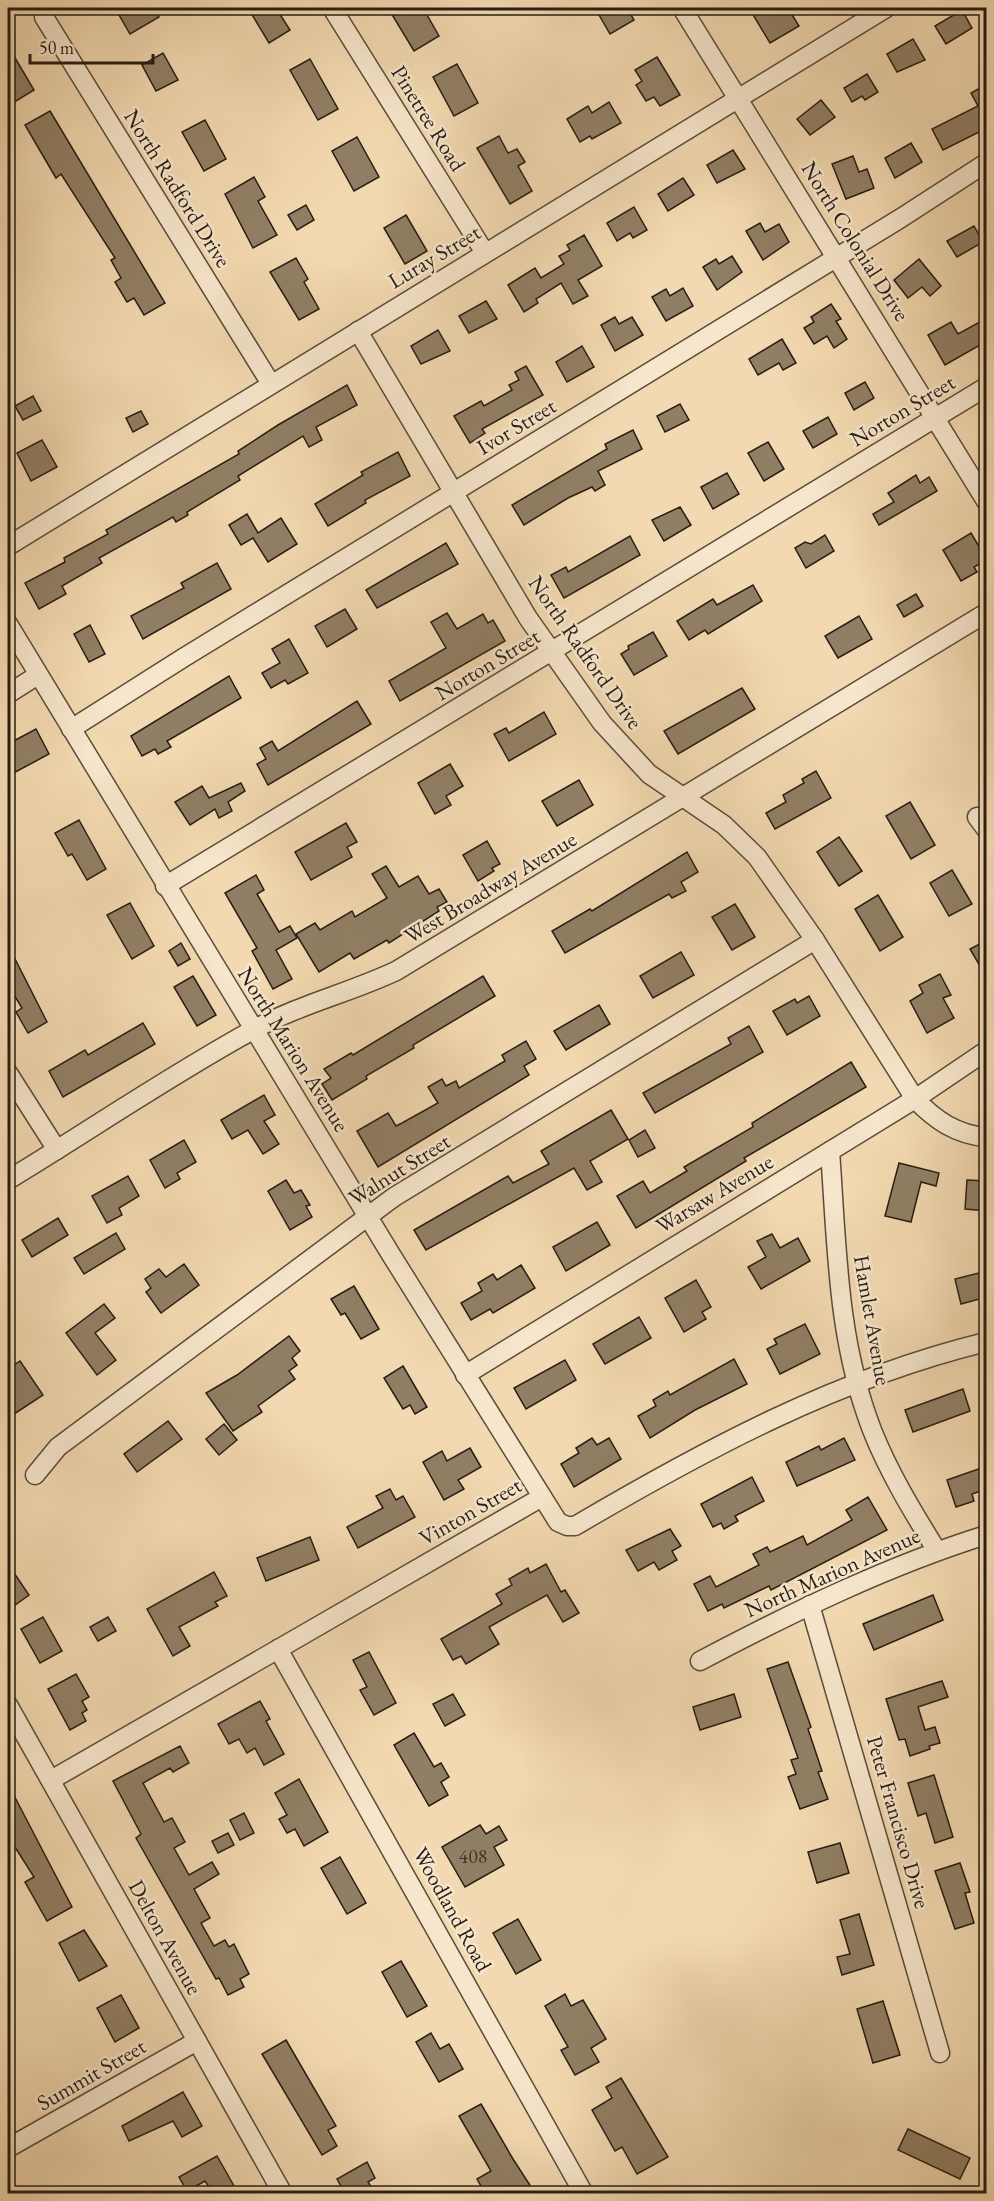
<svg xmlns="http://www.w3.org/2000/svg" width="994" height="2201" font-family="'EB Garamond',serif">
	<style>
		.building { fill: #917f65; stroke: #261d13; stroke-width: 1.5 }
		.lines { fill: none; stroke-linecap: round; stroke-linejoin: round }
		.minor-casing { stroke: #594c3a; stroke-width: 21 }
		.minor { stroke: #f7e6cc; stroke-width: 18 }
		.labels { text-anchor: middle; stroke-width: 5; stroke-linejoin: round; paint-order: stroke }
		.number-label { font-size: 20px; fill: #413628 }
		.street-label { font-size: 22px; fill: #261d13; stroke: #f7e6cc }
	</style>
	<rect width="100%" height="100%" fill="#f3d9b1"/>
	<filter id="stains"><feTurbulence type="fractalNoise" baseFrequency=".00333" numOctaves="4"/><feColorMatrix values="0 0 0 0 .2 0 0 0 0 .09 0 0 0 0 .02 0 0 0 .5 -.17"/></filter>
	<radialGradient id="worn" r=".72"><stop offset=".6" stop-color="#630" stop-opacity="0"/><stop offset="1" stop-color="#630" stop-opacity=".3"/></radialGradient>
	<g class="building">
		<path d="M115,8H154L159,17L130,34Z"/>
		<path d="M248,8H276L290,30L269,43Z"/>
		<path d="M388,8H423L439,36L414,51Z"/>
		<path d="M595,8H627L634,20L610,34Z"/>
		<path d="M749,8H777L780,12L788,8L799,26L770,43Z"/>
		<path d="M962,10L972,28L946,44L935,26Z"/>
		<path d="M913,39L925,60L897,72L887,54Z"/>
		<path d="M8,46L34,90L8,106Z"/>
		<path d="M163,53L178,80L156,91L142,65Z"/>
		<path d="M657,57L680,95L660,106L654,97L646,101L636,85L642,81L635,70Z"/>
		<path d="M310,59L338,109L318,120L290,70Z"/>
		<path d="M457,64L478,103L454,116L433,77Z"/>
		<path d="M867,74L878,92L865,100L862,96L852,102L844,88Z"/>
		<path d="M987,84V128L943,150L932,129L978,106L971,93Z"/>
		<path d="M821,100L835,117L810,135L797,119Z"/>
		<path d="M609,102L621,123L592,139L590,136L580,142L567,119L588,106L592,113Z"/>
		<path d="M50,111L165,303L144,315L134,298L127,302L115,282L121,278L111,260L115,258L61,174L56,178L25,125Z"/>
		<path d="M205,120L226,159L204,171L182,132Z"/>
		<path d="M499,136L508,153L517,149L525,162L518,166L532,191L510,204L477,148Z"/>
		<path d="M357,137L379,177L354,191L332,151Z"/>
		<path d="M911,143L922,162L895,178L885,158Z"/>
		<path d="M733,150L745,169L717,183L707,165Z"/>
		<path d="M853,156L859,172L867,169L874,188L846,199L832,164Z"/>
		<path d="M254,177L265,197L258,201L277,235L253,248L225,194Z"/>
		<path d="M683,178L694,195L668,211L658,194Z"/>
		<path d="M306,205L314,220L297,230L288,215Z"/>
		<path d="M634,207L647,230L633,238L630,233L617,241L607,223Z"/>
		<path d="M406,215L427,251L405,264L384,228Z"/>
		<path d="M760,223L765,232L779,224L789,242L763,260L746,231Z"/>
		<path d="M974,226L983,242L957,257L947,241Z"/>
		<path d="M584,235L602,266L578,280L588,296L573,304L561,283L536,299L538,303L524,312L508,285L535,268L541,278L564,264L559,256L570,250L567,245Z"/>
		<path d="M732,256L742,272L717,290L703,267L716,259L719,264Z"/>
		<path d="M296,258L308,279L304,282L319,309L299,320L270,272Z"/>
		<path d="M919,259L941,286L930,296L922,287L908,298L894,280Z"/>
		<path d="M683,288L693,306L666,321L652,297L666,289L670,296Z"/>
		<path d="M486,301L497,319L469,333L459,316Z"/>
		<path d="M831,304L841,319L836,321L847,339L834,348L827,336L814,344L804,328L814,322L811,317Z"/>
		<path d="M615,317L619,324L632,317L643,335L615,351L601,325Z"/>
		<path d="M987,318V341L945,365L928,335L951,322L958,334Z"/>
		<path d="M438,330L450,351L421,364L411,346Z"/>
		<path d="M782,339L796,363L783,370L779,363L758,375L749,359Z"/>
		<path d="M582,346L594,367L567,382L556,362Z"/>
		<path d="M526,366L543,395L482,429L485,433L470,443L454,416L481,401L484,406L512,390L509,385L519,380L515,372Z"/>
		<path d="M865,382L874,398L854,410L845,393Z"/>
		<path d="M347,385L357,405L316,427L322,440L309,447L303,436L238,476L240,480L187,512L188,515L176,522L173,517L99,558L102,563L62,586L66,594L39,609L25,583L65,562L64,558L108,534L106,530L239,454L238,451L278,425Z"/>
		<path d="M33,396L41,411L23,420L15,406Z"/>
		<path d="M680,404L689,420L665,432L657,416Z"/>
		<path d="M141,411L148,424L133,432L126,418Z"/>
		<path d="M828,417L837,434L813,448L803,431Z"/>
		<path d="M633,430L642,449L598,471L605,485L595,491L592,487L568,498L524,525L512,505L607,449L605,444Z"/>
		<path d="M42,440L57,467L31,481L17,453Z"/>
		<path d="M768,442L784,469L764,481L748,453Z"/>
		<path d="M398,452L410,476L365,500L366,503L328,526L315,504L363,475L361,472Z"/>
		<path d="M727,473L739,494L713,509L701,487Z"/>
		<path d="M916,475L920,483L929,477L937,491L879,525L873,514L894,502L888,493Z"/>
		<path d="M680,507L691,525L664,541L652,520Z"/>
		<path d="M247,514L258,533L281,518L297,544L268,562L253,538L241,545L229,525Z"/>
		<path d="M971,533L987,560L974,567L977,572L961,581L943,550Z"/>
		<path d="M825,535L834,551L806,568L795,548L805,542L811,544Z"/>
		<path d="M630,536L640,555L564,598L551,575L566,567L568,572Z"/>
		<path d="M446,543L458,564L377,608L366,590Z"/>
		<path d="M217,563L231,589L143,639L131,616L184,588L181,583Z"/>
		<path d="M753,585L762,601L708,634L705,630L689,640L677,621L713,599L717,605Z"/>
		<path d="M916,594L923,606L904,617L897,605Z"/>
		<path d="M345,609L357,629L327,647L315,626Z"/>
		<path d="M447,613L457,629L483,614L488,623L493,620L505,641L400,701L389,681L446,648L431,622Z"/>
		<path d="M859,616L872,639L838,658L825,636Z"/>
		<path d="M90,625L105,654L89,662L74,634Z"/>
		<path d="M653,632L667,656L634,675L621,654L629,649L628,646Z"/>
		<path d="M289,639L308,673L288,684L285,680L271,688L262,673L280,663L272,649Z"/>
		<path d="M229,676L241,698L167,741L171,747L158,754L155,749L142,756L131,736Z"/>
		<path d="M742,688L755,709L678,754L664,731Z"/>
		<path d="M357,701L371,724L268,785L257,764L266,759L260,748L272,741L278,751Z"/>
		<path d="M544,712L556,734L509,761L494,734L506,728L509,733Z"/>
		<path d="M36,729L49,754L8,776V744Z"/>
		<path d="M450,764L463,786L446,796L451,805L435,814L418,783Z"/>
		<path d="M816,771L831,798L775,829L766,813L786,802L783,795L804,783L802,779Z"/>
		<path d="M579,780L593,805L557,826L542,801Z"/>
		<path d="M241,783L245,791L228,802L232,811L219,818L215,809L190,825L175,802L202,786L209,798Z"/>
		<path d="M910,802L935,845L911,859L886,816Z"/>
		<path d="M79,820L106,869L87,880L72,854L68,856L55,833Z"/>
		<path d="M346,823L357,842L347,847L352,857L311,880L295,852Z"/>
		<path d="M839,837L862,871L839,886L817,852Z"/>
		<path d="M487,841L500,864L492,868L494,871L478,881L463,855Z"/>
		<path d="M687,852L698,872L681,882L686,891L672,898L669,894L565,953L552,931L590,909L592,911Z"/>
		<path d="M386,866L399,887L418,876L429,894L439,889L447,902L437,907L439,911L389,943L387,940L354,959L350,953L319,972L296,934L315,923L320,930L352,911L355,917L387,898L372,874Z"/>
		<path d="M952,870L972,904L949,916L930,883Z"/>
		<path d="M256,875L264,890L257,894L279,932L290,926L297,938L276,950L292,979L273,989L252,951L257,948L225,893Z"/>
		<path d="M878,895L903,937L880,951L855,909Z"/>
		<path d="M130,903L154,946L132,959L107,915Z"/>
		<path d="M735,904L755,937L732,950L712,917Z"/>
		<path d="M987,940V978L970,949Z"/>
		<path d="M181,943L190,959L178,966L169,951Z"/>
		<path d="M8,945L47,1022L28,1033L16,1012L22,1008L8,985Z"/>
		<path d="M681,952L694,975L653,998L640,976Z"/>
		<path d="M940,974L951,995L943,998L954,1018L927,1033L910,1001L923,993L919,985Z"/>
		<path d="M193,976L216,1015L197,1026L174,987Z"/>
		<path d="M483,976L495,996L413,1045L414,1048L366,1076L367,1079L332,1100L322,1084L331,1078L324,1069L351,1053L353,1055Z"/>
		<path d="M809,996L820,1016L787,1035L773,1011L795,999L797,1003Z"/>
		<path d="M599,1005L610,1024L566,1050L554,1031Z"/>
		<path d="M143,1023L155,1044L63,1097L49,1071L85,1050L88,1055Z"/>
		<path d="M749,1026L763,1052L655,1113L643,1093L731,1044L728,1038Z"/>
		<path d="M526,1041L536,1059L524,1066L529,1075L378,1167L357,1131L388,1113L396,1126L402,1123L438,1103L428,1087L442,1079L446,1086L456,1081L459,1088L505,1061L502,1055Z"/>
		<path d="M851,1062L866,1087L744,1158L746,1161L636,1228L617,1196L643,1181L650,1193L687,1171L684,1167L753,1127L752,1123Z"/>
		<path d="M264,1095L275,1115L264,1121L279,1144L263,1154L248,1130L232,1139L221,1120Z"/>
		<path d="M611,1110L628,1139L590,1161L602,1182L587,1190L574,1168L426,1250L414,1230L508,1176L513,1183L549,1164L541,1151Z"/>
		<path d="M645,1130L655,1148L638,1157L629,1140Z"/>
		<path d="M184,1140L196,1162L177,1173L180,1179L165,1188L150,1160Z"/>
		<path d="M899,1163L939,1173L936,1186L921,1182L911,1222L885,1216Z"/>
		<path d="M128,1176L139,1196L119,1208L122,1215L107,1223L92,1196Z"/>
		<path d="M286,1180L294,1193L301,1190L310,1205L306,1206L312,1217L290,1230L268,1191Z"/>
		<path d="M967,1180L987,1181V1211L965,1209Z"/>
		<path d="M58,1218L68,1235L32,1257L22,1240Z"/>
		<path d="M597,1222L610,1245L566,1271L553,1247Z"/>
		<path d="M116,1233L125,1249L84,1274L74,1258Z"/>
		<path d="M772,1234L780,1248L798,1238L810,1261L761,1289L748,1267L766,1257L757,1241Z"/>
		<path d="M184,1264L199,1285L161,1313L146,1292L151,1288L145,1279L159,1269L166,1277Z"/>
		<path d="M521,1265L535,1288L493,1313L490,1309L471,1320L461,1303L482,1291L478,1283L493,1274L497,1280Z"/>
		<path d="M987,1271V1297L961,1304L955,1279Z"/>
		<path d="M696,1280L711,1307L702,1312L706,1319L684,1332L665,1298Z"/>
		<path d="M354,1286L379,1329L361,1339L345,1313L341,1315L331,1299Z"/>
		<path d="M104,1304L115,1318L95,1333L116,1360L97,1375L66,1333Z"/>
		<path d="M639,1317L651,1338L605,1364L593,1344Z"/>
		<path d="M805,1324L820,1354L780,1374L767,1349L777,1344L774,1339Z"/>
		<path d="M289,1336L300,1351L292,1358L297,1365L289,1371L295,1379L258,1406L262,1412L233,1431L206,1393L237,1375Z"/>
		<path d="M734,1359L747,1384L695,1410L650,1438L638,1416L656,1406L653,1400L668,1391L670,1395Z"/>
		<path d="M565,1360L576,1380L526,1409L514,1388Z"/>
		<path d="M20,1361L43,1395L8,1418V1369Z"/>
		<path d="M403,1366L427,1407L415,1414L410,1405L403,1409L384,1378Z"/>
		<path d="M963,1389L970,1411L913,1432L905,1410Z"/>
		<path d="M168,1421L182,1439L137,1472L124,1454Z"/>
		<path d="M224,1424L237,1440L219,1455L206,1439Z"/>
		<path d="M592,1438L597,1445L609,1438L621,1459L574,1487L561,1464L579,1453L576,1448Z"/>
		<path d="M844,1438L855,1460L797,1486L786,1462L819,1446L821,1450Z"/>
		<path d="M470,1448L481,1467L458,1480L464,1489L444,1500L423,1462L442,1451L447,1461Z"/>
		<path d="M987,1466V1489L972,1494L974,1501L956,1507L947,1480Z"/>
		<path d="M752,1477L764,1501L735,1516L738,1521L724,1529L721,1523L713,1527L701,1504Z"/>
		<path d="M390,1489L396,1500L403,1496L415,1517L358,1548L347,1527L383,1508L376,1496Z"/>
		<path d="M868,1497L887,1530L771,1590L769,1586L724,1608L722,1604L708,1611L694,1584L710,1576L716,1587L759,1565L753,1554L767,1547L770,1552L803,1536L807,1545L852,1520L846,1510Z"/>
		<path d="M670,1529L681,1546L672,1551L677,1560L659,1570L654,1562L638,1571L626,1550Z"/>
		<path d="M310,1537L319,1560L266,1581L257,1558Z"/>
		<path d="M8,1564L29,1595L8,1610Z"/>
		<path d="M546,1564L561,1592L565,1590L579,1613L563,1622L547,1595L489,1627L499,1644L466,1664L461,1656L453,1660L441,1639L502,1604L496,1594L512,1585L509,1579L528,1568L530,1573Z"/>
		<path d="M214,1572L227,1596L215,1602L218,1606L179,1627L190,1646L173,1656L147,1609Z"/>
		<path d="M933,1595L943,1620L874,1650L863,1624Z"/>
		<path d="M43,1617L62,1651L40,1663L21,1629Z"/>
		<path d="M108,1617L116,1631L98,1641L90,1627Z"/>
		<path d="M369,1652L396,1703L374,1715L360,1690L367,1687L353,1660Z"/>
		<path d="M788,1662L811,1727L808,1729L822,1771L818,1772L828,1799L800,1809L788,1777L796,1774L791,1760L798,1758L767,1669Z"/>
		<path d="M76,1674L89,1697L82,1701L87,1710L82,1713L86,1721L70,1730L48,1689Z"/>
		<path d="M942,1681L948,1697L918,1707L925,1730L935,1727L940,1743L929,1746L930,1749L910,1756L905,1739L899,1740L886,1699Z"/>
		<path d="M453,1694L465,1715L445,1726L433,1704Z"/>
		<path d="M734,1694L741,1717L700,1730L693,1707Z"/>
		<path d="M260,1701L270,1719L266,1721L284,1754L264,1765L255,1748L247,1753L239,1739L229,1744L218,1724Z"/>
		<path d="M414,1733L434,1767L441,1763L449,1777L441,1782L448,1795L429,1806L394,1745Z"/>
		<path d="M180,1746L189,1763L173,1772L170,1768L143,1783L164,1822L172,1818L185,1842L174,1848L189,1875L212,1862L219,1874L194,1889L210,1918L201,1923L214,1946L225,1940L229,1947L234,1944L249,1974L240,1979L244,1987L228,1995L219,1978L216,1979L136,1838L141,1834L113,1781Z"/>
		<path d="M934,1775L953,1837L935,1843L926,1813L918,1816L908,1783Z"/>
		<path d="M299,1779L328,1832L304,1846L295,1829L287,1833L279,1819L287,1815L275,1793Z"/>
		<path d="M8,1784L72,1907L47,1921L25,1882L34,1877L8,1836Z"/>
		<path d="M244,1813L254,1833L240,1840L230,1820Z"/>
		<path d="M480,1825L486,1834L499,1826L507,1840L494,1847L504,1865L465,1887L442,1847Z"/>
		<path d="M228,1833L234,1845L218,1853L212,1841Z"/>
		<path d="M840,1843L849,1873L817,1883L808,1852Z"/>
		<path d="M340,1857L366,1903L347,1914L321,1868Z"/>
		<path d="M960,1863L970,1892L965,1893L974,1923L955,1929L935,1871Z"/>
		<path d="M859,1914L874,1965L842,1975L837,1957L850,1954L840,1920Z"/>
		<path d="M518,1919L541,1960L516,1974L493,1933Z"/>
		<path d="M84,1930L107,1966L79,1981L59,1943Z"/>
		<path d="M401,1961L427,2006L407,2017L382,1972Z"/>
		<path d="M565,1994L571,2006L583,2000L606,2039L591,2048L599,2062L575,2075L561,2050L568,2047L545,2006Z"/>
		<path d="M121,1995L139,2028L115,2042L97,2008Z"/>
		<path d="M883,2001L900,2055L873,2063L857,2009Z"/>
		<path d="M431,2033L440,2049L449,2044L463,2069L439,2082L416,2042Z"/>
		<path d="M286,2040L336,2126L328,2130L337,2146L322,2155L262,2054Z"/>
		<path d="M621,2078L668,2157L637,2174L622,2147L615,2151L592,2110L612,2098L606,2087Z"/>
		<path d="M183,2092L202,2126L182,2137L173,2121L129,2141L122,2126Z"/>
		<path d="M481,2104L513,2159L535,2193H485L477,2179L491,2171L459,2116Z"/>
		<path d="M908,2129L970,2158L960,2179L898,2150Z"/>
		<path d="M217,2156L238,2193H213L205,2181L187,2191L179,2177Z"/>
		<path d="M367,2162L375,2178L368,2182L375,2193H345L337,2179Z"/>
	</g>
	<g class="lines">
		<g class="minor-casing">
			<g id="minor">
				<path d="M332,8L485,253"/>
				<path d="M682,8L986,501"/>
				<path d="M44,17L271,384"/>
				<path d="M358,331L528,618L602,723L649,774L724,825L757,857L815,940L915,1099C935,1120 957,1135 986,1137"/>
				<path d="M8,546L886,8"/>
				<path d="M8,624L390,1253L558,1522L567,1526H575C706,1449 838,1378 986,1342"/>
				<path d="M8,694L38,675"/>
				<path d="M71,729L183,658L901,218L986,163"/>
				<path d="M977,817L986,829"/>
				<path d="M165,886L986,387"/>
				<path d="M8,1073L57,1150"/>
				<path d="M830,1151C837,1246 837,1340 872,1430C889,1473 913,1512 937,1551"/>
				<path d="M8,1180C89,1131 169,1076 253,1030C298,1005 349,993 396,971L986,613"/>
				<path d="M465,1375L915,1099L986,1051"/>
				<path d="M35,1475L58,1447L394,1197L815,940"/>
				<path d="M810,1605L940,2053"/>
				<path d="M278,1649L584,2194"/>
				<path d="M700,1661C793,1612 887,1566 986,1535"/>
				<path d="M8,1705L283,2194"/>
				<path d="M51,1780L542,1497"/>
				<path d="M8,2148L197,2041"/>
			</g>
		</g>
		<use href="#minor" class="minor"/>
	</g>
	<g class="labels">
		<g class="number-label">
			<text x="473" y="1863">408</text>
		</g>
		<g class="street-label">
			<text transform="translate(429 118) rotate(58)" y="8">Pinetree Road</text>
			<text transform="translate(178 188) rotate(58)" y="8">North Radford Drive</text>
			<text transform="translate(856 241) rotate(58)" y="8">North Colonial Drive</text>
			<text transform="translate(434 256) rotate(-31)" y="8">Luray Street</text>
			<text transform="translate(902 410) rotate(-31)" y="8">Norton Street</text>
			<text transform="translate(516 426) rotate(-31)" y="8">Ivor Street</text>
			<text transform="translate(586 652) rotate(55)" y="8">North Radford Drive</text>
			<text transform="translate(487 664) rotate(-31)" y="8">Norton Street</text>
			<text transform="translate(490 887) rotate(-31)" y="8">West Broadway Avenue</text>
			<text transform="translate(294 1049) rotate(58)" y="8">North Marion Avenue</text>
			<text transform="translate(399 1169) rotate(-32)" y="8">Walnut Street</text>
			<text transform="translate(714 1193) rotate(-31)" y="8">Warsaw Avenue</text>
			<text transform="translate(873 1320) rotate(80)" y="8">Hamlet Avenue</text>
			<text transform="translate(470 1511) rotate(-30)" y="8">Vinton Street</text>
			<text transform="translate(832 1572) rotate(-24)" y="8">North Marion Avenue</text>
			<text transform="translate(899 1822) rotate(74)" y="8">Peter Francisco Drive</text>
			<text transform="translate(453 1909) rotate(61)" y="8">Woodland Road</text>
			<text transform="translate(166 1937) rotate(61)" y="8">Delton Avenue</text>
			<text transform="translate(91 2074) rotate(-30)" y="8">Summit Street</text>
		</g>
	</g>
	<rect width="994" height="2201" fill="none" stroke="#f3d9b1" stroke-width="30"/>
	<rect x="9" y="9" width="976" height="2183" fill="none" stroke="#261d13" stroke-width="3"/>
	<rect x="15" y="15" width="964" height="2171" fill="none" stroke="#261d13" stroke-width="1.5"/>
	<path d="M30 54v9h123v-9" fill="none" stroke="#261d13" stroke-width="3"/>
	<text x="39" y="54" font-size="18" fill="#261d13" stroke="#f7e6cc" stroke-width="4.5" paint-order="stroke">50 m</text>
	<rect width="100%" height="100%" filter="url(#stains)"/>
	<rect width="100%" height="100%" fill="url(#worn)"/>
</svg>
